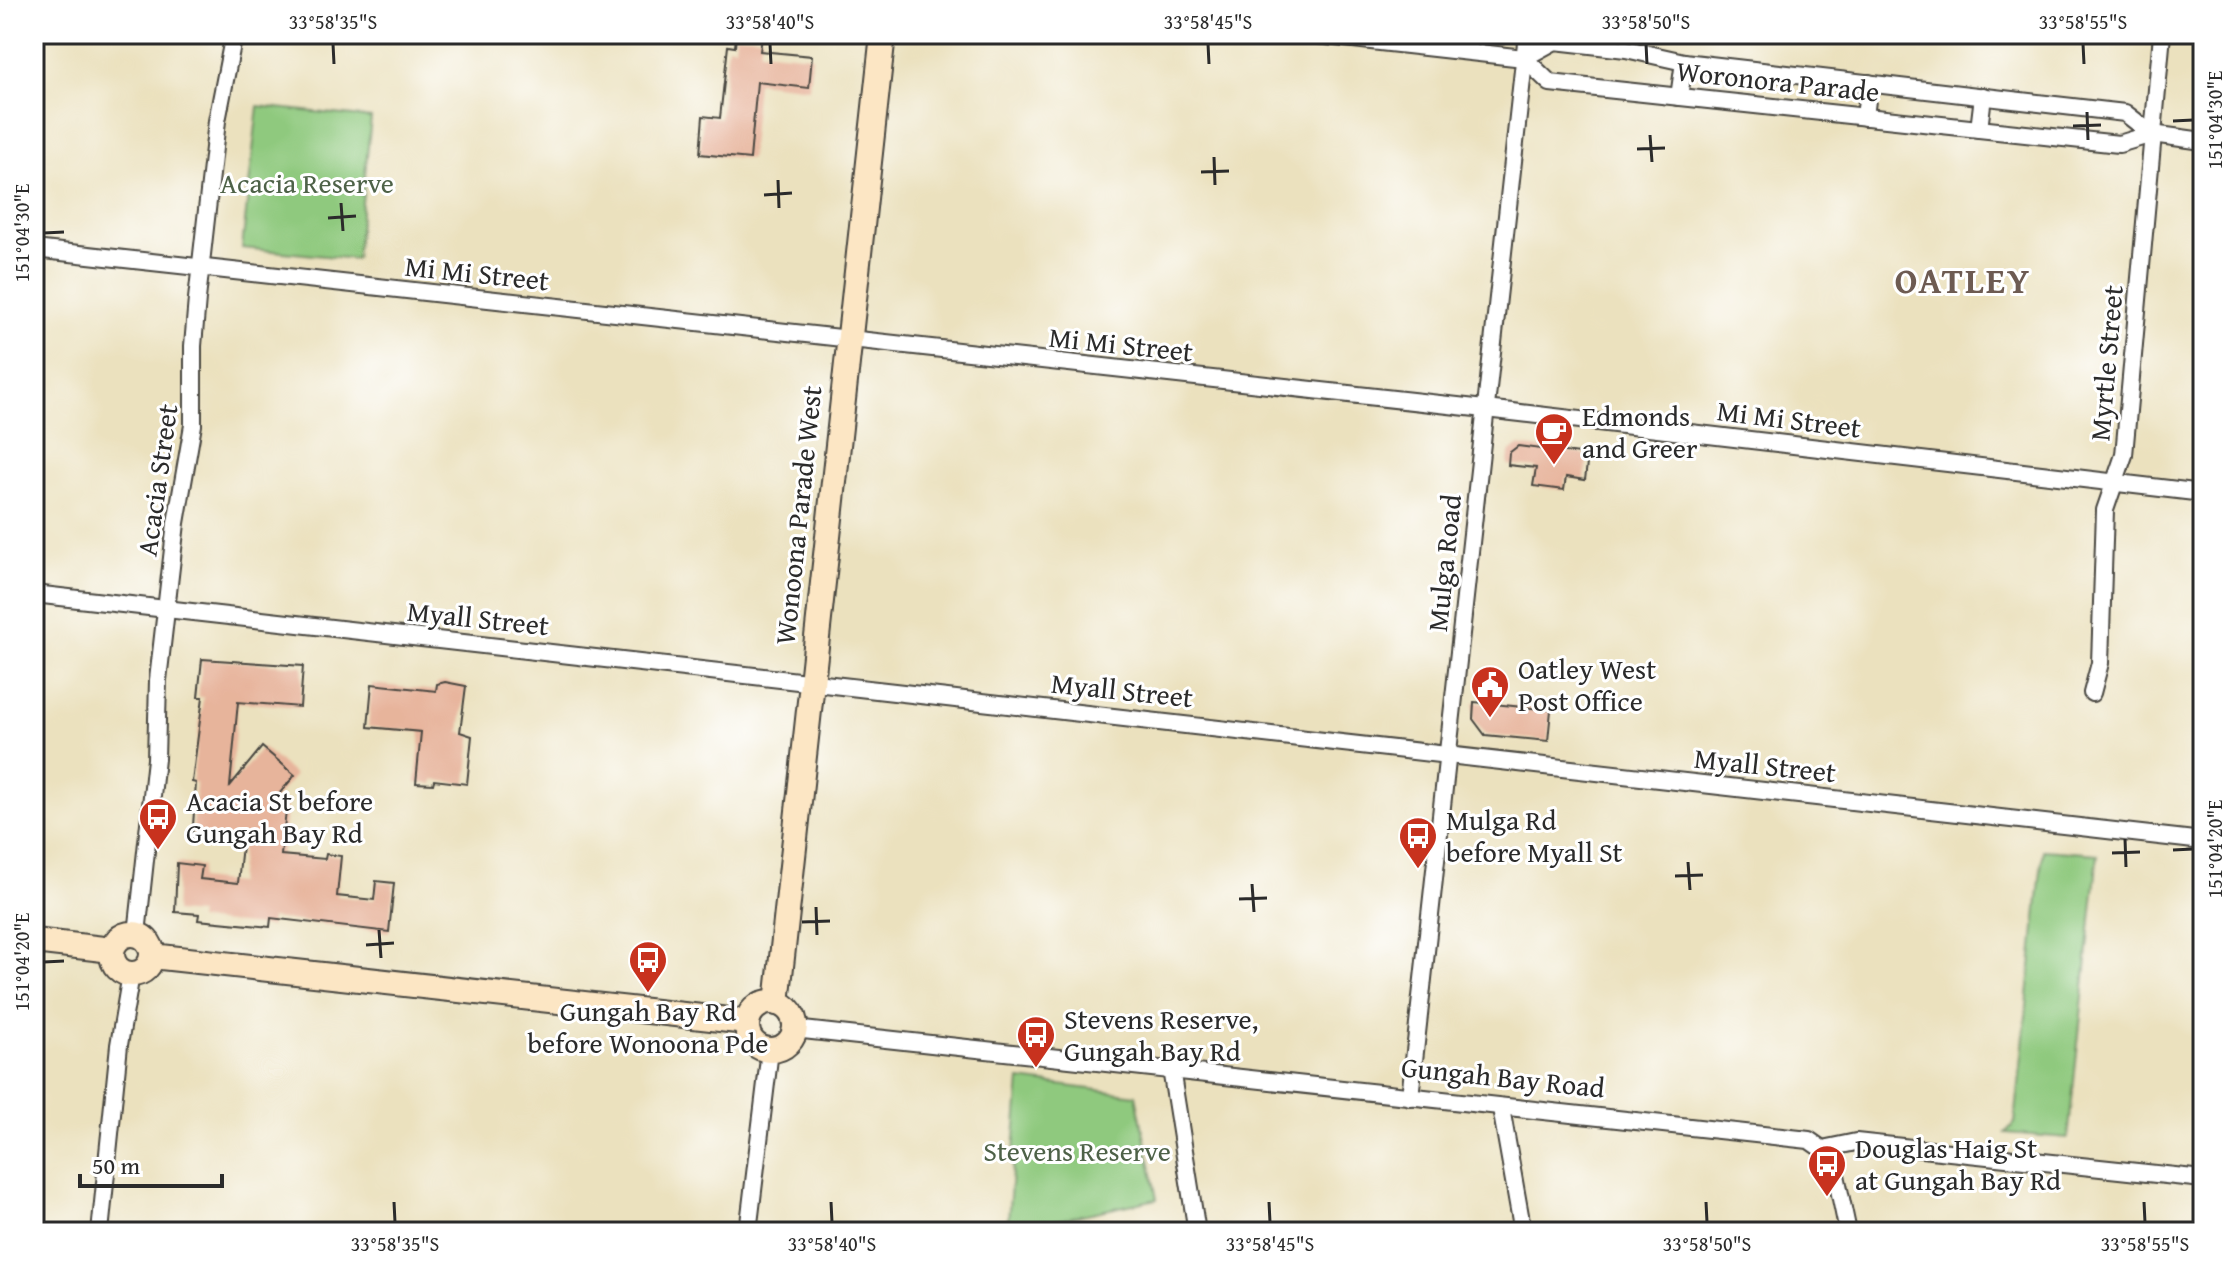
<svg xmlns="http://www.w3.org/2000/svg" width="2237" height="1266" font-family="'Gentium Book Plus',serif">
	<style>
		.green { fill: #8fc97e; stroke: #5d7a54; stroke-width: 2 }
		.building { fill: #e7b49b }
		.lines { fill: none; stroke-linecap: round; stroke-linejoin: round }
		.street-casing { stroke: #484641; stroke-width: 20 }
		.secondary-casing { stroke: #484641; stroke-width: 28 }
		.street { stroke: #fff; stroke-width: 16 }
		.secondary { stroke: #fce6c4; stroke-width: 24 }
		.ticks { fill: none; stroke: #2b2b2b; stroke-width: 3 }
		.labels { text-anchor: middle; stroke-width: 6; stroke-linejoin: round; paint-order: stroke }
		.street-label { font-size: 28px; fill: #2b2b2b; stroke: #fff }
		.park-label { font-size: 28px; fill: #4e6248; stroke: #fff }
		.poi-label { font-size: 28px; fill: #2b2b2b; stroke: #fff; text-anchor: start }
		.district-label { font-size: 36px; font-weight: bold; letter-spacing: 2px; fill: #6d5b52; stroke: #fff }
		.neatline { fill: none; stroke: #2b2b2b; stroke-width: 3 }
		.ticks-label { font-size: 20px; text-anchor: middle; fill: #2b2b2b }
	</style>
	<rect width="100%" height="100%" fill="#fff"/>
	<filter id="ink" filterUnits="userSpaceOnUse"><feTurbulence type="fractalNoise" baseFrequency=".0125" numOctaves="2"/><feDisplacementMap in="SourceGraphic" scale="16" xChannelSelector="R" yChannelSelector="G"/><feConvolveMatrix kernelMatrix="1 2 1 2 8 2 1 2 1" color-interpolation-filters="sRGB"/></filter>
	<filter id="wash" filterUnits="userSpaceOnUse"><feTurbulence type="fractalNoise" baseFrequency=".006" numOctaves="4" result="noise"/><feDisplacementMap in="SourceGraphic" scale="32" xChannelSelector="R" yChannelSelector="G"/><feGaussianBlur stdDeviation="1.8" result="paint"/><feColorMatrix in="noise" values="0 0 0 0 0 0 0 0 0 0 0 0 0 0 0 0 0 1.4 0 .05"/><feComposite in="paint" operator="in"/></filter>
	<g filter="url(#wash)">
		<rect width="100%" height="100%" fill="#ebe1be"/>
		<g class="green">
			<path d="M258,106L371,118L356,259L242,248Z"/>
			<path d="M2043,850L2098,854L2068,1138L2005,1133L2015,1123Z"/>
			<path d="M1020,1080L1136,1095L1157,1199L1007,1231Z"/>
		</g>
		<g id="blocks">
			<g class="building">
				<path d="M736,35L762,37L760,51L812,56L809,88L757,82L750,159L700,154L703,116L720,118L728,46L735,47Z"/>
				<path d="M1518,446L1588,455L1585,480L1566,477L1564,490L1533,486L1536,468L1508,465L1509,453Z"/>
				<path d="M202,659L303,666L300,707L238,702L230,786L262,747L295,775L274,800L287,802L281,855L325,859L326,854L341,856L337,896L374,900L376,881L394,883L389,932L271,918L270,927L198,920L199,914L175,912L177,863L202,866L200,879L238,883L242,845L192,840L196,783L192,782L203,697H198Z"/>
				<path d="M445,682L466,686L460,732L472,736L467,784L434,780L433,784L416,783L421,732L368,727L372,684L436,691L437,684Z"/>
				<path d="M1474,702L1551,710L1548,741L1485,735L1473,719Z"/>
			</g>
		</g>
	</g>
	<g filter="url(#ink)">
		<use href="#blocks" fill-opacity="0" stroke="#484641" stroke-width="2"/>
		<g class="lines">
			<g class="street-casing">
				<g id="street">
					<path d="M1308,34L1524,58L1550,83L2119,144L2152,134L2203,141"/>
					<path d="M1524,58L1555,41L1626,49L1684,62L2125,113L2152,134"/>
					<path d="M1679,97L1684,62"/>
					<path d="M1865,117L1869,83"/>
					<path d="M1979,129L1983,96"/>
					<path d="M34,249L1512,412L2203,493"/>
					<path d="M34,594L2203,841"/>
					<path d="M2092,693L2100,663L2105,510L2124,455L2162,34"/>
					<path d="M137,934L156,759L158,680L176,523L193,425V346L197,299L217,121L234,34"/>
					<path d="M794,1029L1809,1140L1832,1156L1848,1232"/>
					<path d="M1171,1069L1197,1232"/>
					<path d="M1410,1097L1527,34"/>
					<path d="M1501,1108L1523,1232"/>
					<path d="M1827,1148L1856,1142L2203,1179"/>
					<path d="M100,1232L119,1045L131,974"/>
					<path d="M748,1232L770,1050"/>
				</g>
			</g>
			<g class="secondary-casing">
				<g id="secondary">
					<circle cx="132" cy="954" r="20"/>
					<path d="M34,941L112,950"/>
					<path d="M152,956L747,1022"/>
					<circle cx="771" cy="1026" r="24"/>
					<path d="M777,1003L883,34"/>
				</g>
			</g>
			<use href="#street" class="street"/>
			<use href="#secondary" class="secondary"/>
		</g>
	</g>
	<path class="ticks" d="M333,44L334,64M770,44L771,64M1208,44L1209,64M1646,44L1647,64M2083,44L2084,64M2087,112L2088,140M2173,121L2193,120M2073,126L2101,125M1650,135L1652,162M1637,149L1665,148M1214,157L1215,185M1201,172L1229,171M778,180L779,208M764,195L792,193M341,203L343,231M328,218L356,216M44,233L64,232M2125,839L2126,867M2173,850L2193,849M2112,853L2140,852M1688,862L1690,890M1675,876L1703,875M1252,884L1254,912M1239,899L1267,898M816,907L817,935M802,922L830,921M379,930L381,958M366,945L394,943M44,962L64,961M394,1202L395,1222M831,1202L832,1222M1269,1202L1270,1222M1706,1202L1707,1222M2144,1202L2145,1222"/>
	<defs>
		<g id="cafe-pin" transform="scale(2)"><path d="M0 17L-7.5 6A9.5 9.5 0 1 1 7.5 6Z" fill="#c8321e" stroke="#fff"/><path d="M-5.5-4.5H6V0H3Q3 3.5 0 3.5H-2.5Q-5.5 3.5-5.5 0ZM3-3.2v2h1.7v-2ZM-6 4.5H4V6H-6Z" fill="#fff"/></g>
		<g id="civic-pin" transform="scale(2)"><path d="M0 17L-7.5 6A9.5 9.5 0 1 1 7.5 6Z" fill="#c8321e" stroke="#fff"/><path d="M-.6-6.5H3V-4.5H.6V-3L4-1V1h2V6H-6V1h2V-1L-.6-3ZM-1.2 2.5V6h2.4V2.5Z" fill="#fff"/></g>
		<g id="bus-pin" transform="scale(2)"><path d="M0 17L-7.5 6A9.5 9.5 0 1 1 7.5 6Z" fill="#c8321e" stroke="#fff"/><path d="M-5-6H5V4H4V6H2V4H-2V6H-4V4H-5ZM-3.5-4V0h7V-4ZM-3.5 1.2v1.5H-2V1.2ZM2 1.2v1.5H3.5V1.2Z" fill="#fff"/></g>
	</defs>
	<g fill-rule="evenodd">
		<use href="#cafe-pin" x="1554" y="432"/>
		<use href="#civic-pin" x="1490" y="685"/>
		<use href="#bus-pin" x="158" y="817"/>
		<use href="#bus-pin" x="1418" y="836"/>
		<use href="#bus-pin" x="648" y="960"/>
		<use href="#bus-pin" x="1036" y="1035"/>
		<use href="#bus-pin" x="1827" y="1164"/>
	</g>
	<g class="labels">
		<g class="street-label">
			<text transform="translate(1778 81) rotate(6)" y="10">Woronora Parade</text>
			<text transform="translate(477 273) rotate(6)" y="10">Mi Mi Street</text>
			<text transform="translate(1121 344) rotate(6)" y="10">Mi Mi Street</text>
			<text transform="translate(2106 363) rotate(-85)" y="10">Myrtle Street</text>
			<text transform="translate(1789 419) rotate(7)" y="10">Mi Mi Street</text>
			<text transform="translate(157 480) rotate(-82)" y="10">Acacia Street</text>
			<text transform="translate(798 515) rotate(-84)" y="10">Wonoona Parade West</text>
			<text transform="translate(1444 563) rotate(-84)" y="10">Mulga Road</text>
			<text transform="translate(478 618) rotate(6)" y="10">Myall Street</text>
			<text transform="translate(1122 690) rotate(6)" y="10">Myall Street</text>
			<text transform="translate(1765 765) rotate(6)" y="10">Myall Street</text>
			<text transform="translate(1503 1077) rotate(6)" y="10">Gungah Bay Road</text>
		</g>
		<g class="park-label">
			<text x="307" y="193">Acacia Reserve</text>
			<text x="1077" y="1161">Stevens Reserve</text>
		</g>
		<g class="poi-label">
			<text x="1582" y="426">Edmonds<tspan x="1582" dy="32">and Greer</tspan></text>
			<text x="1518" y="679">Oatley West<tspan x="1518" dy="32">Post Office</tspan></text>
			<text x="186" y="811">Acacia St before<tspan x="186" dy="32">Gungah Bay Rd</tspan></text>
			<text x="1446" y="830">Mulga Rd<tspan x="1446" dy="32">before Myall St</tspan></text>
			<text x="648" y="1021" text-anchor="middle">Gungah Bay Rd<tspan x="648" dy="32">before Wonoona Pde</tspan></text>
			<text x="1064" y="1029">Stevens Reserve,<tspan x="1064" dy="32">Gungah Bay Rd</tspan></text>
			<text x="1855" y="1158">Douglas Haig St<tspan x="1855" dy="32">at Gungah Bay Rd</tspan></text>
		</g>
		<g class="district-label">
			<text x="1963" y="293">OATLEY</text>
		</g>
	</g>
	<rect width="2237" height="1266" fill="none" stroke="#fff" stroke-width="88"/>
	<path d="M80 1174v12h142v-12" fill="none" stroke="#2b2b2b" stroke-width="4"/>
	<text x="92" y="1174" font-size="24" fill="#2b2b2b" stroke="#ffffff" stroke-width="6" paint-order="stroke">50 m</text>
	<rect x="44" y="44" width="2149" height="1178" class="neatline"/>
	<g class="ticks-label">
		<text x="333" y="29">33°58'35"S</text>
		<text x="770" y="29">33°58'40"S</text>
		<text x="1208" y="29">33°58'45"S</text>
		<text x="1646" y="29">33°58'50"S</text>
		<text x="2083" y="29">33°58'55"S</text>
		<text transform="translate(2215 120) rotate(-90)" y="7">151°04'30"E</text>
		<text transform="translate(22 233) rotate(-90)" y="7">151°04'30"E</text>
		<text transform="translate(2215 849) rotate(-90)" y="7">151°04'20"E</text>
		<text transform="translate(22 962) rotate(-90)" y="7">151°04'20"E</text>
		<text x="395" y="1251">33°58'35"S</text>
		<text x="832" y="1251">33°58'40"S</text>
		<text x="1270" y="1251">33°58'45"S</text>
		<text x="1707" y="1251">33°58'50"S</text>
		<text x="2145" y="1251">33°58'55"S</text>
	</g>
</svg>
